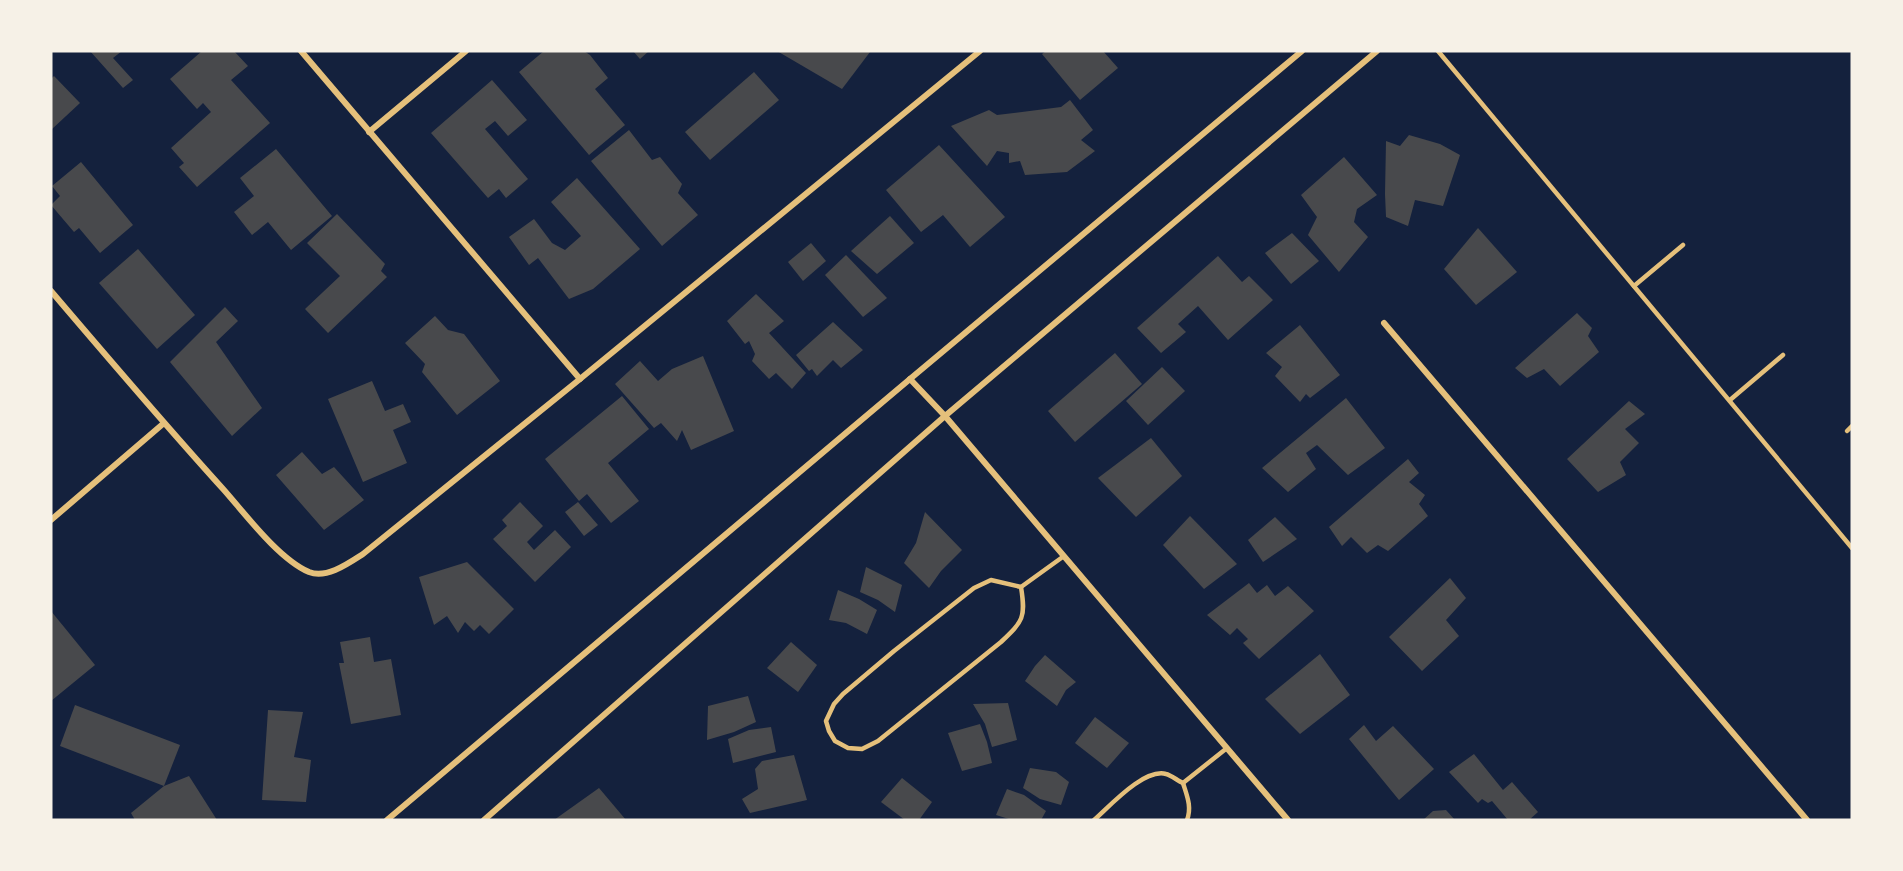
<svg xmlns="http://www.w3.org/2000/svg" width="1903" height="871" font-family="'Titillium Web',sans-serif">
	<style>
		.building { fill: #48494c }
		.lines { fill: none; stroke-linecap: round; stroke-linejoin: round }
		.service { stroke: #e5c07b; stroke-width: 4.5 }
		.minor { stroke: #e5c07b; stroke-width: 6 }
	</style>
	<rect width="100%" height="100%" fill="#14213d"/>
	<g class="building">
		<path d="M90,51H122L113,58L133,80L123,88Z"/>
		<path d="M202,51H234L248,66L231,80L270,123L197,187L179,167L184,163L171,148L211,112L203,103L197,109L170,79Z"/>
		<path d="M544,51H584L590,55L608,78L595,89L625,125L589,155L519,72Z"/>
		<path d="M633,51H649L640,59Z"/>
		<path d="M777,51H868L870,52L842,89Z"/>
		<path d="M1046,51H1103L1118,68L1080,100L1042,54Z"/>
		<path d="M754,72L779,100L710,160L685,132Z"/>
		<path d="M54,76L80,103L51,130V79Z"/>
		<path d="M492,80L527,120L508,136L495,121L485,129L528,179L506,198L499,189L488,198L431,133Z"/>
		<path d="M1070,100L1093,130L1081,140L1095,151L1067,172L1025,175L1020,161L1009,163V153L997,151L987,166L951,126L989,110L997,115L1061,107Z"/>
		<path d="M629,130L652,160L660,157L682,184L678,193L698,215L662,246L591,161Z"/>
		<path d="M1409,135L1440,144L1460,155L1443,206L1415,200L1408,226L1386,217L1385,194L1386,141L1400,146Z"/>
		<path d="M939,145L1005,217L970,247L943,215L921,232L886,190Z"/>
		<path d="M276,149L332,216L291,250L268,222L252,235L234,212L254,196L240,178Z"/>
		<path d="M1344,157L1377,195L1357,209L1354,222L1368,237L1339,272L1308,235L1317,217L1301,195Z"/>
		<path d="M81,162L133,225L100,253L79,228L74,232L51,205L60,196L52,186Z"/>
		<path d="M577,178L640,249L593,289L569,299L538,258L529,265L509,237L534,219L552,243L565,250L581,236L551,202Z"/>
		<path d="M337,214L385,264L381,271L387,277L328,333L305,309L340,276L307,243Z"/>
		<path d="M890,216L914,243L877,274L851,251Z"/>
		<path d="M1478,228L1517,272L1476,305L1444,269Z"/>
		<path d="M1292,233L1319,261L1291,284L1265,253Z"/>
		<path d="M811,243L826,261L803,281L788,262Z"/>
		<path d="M138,249L195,315L157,349L99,283Z"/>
		<path d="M846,255L887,298L863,317L825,275Z"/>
		<path d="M1218,256L1242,282L1249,276L1273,300L1228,340L1198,306L1178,324L1186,332L1161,353L1137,328Z"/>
		<path d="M756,294L784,321L769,333L806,373L792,389L776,373L769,379L752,361L755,354L749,341L745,344L727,321Z"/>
		<path d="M225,307L238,321L216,342L262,408L232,436L170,362Z"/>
		<path d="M1577,313L1592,328L1588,336L1599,352L1560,386L1544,369L1527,378L1515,368Z"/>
		<path d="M435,316L448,330L464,334L500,381L457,415L422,372L425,364L405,343Z"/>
		<path d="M833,322L863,350L841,368L833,360L817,376L812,369L809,371L796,355Z"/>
		<path d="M1300,325L1340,375L1310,398L1306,394L1300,402L1275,376L1282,367L1266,353Z"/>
		<path d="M1115,353L1142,384L1075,442L1048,411Z"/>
		<path d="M703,356L734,431L691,450L682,430L677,441L661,423L654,428L615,384L640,361L658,381L672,369Z"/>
		<path d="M1162,367L1185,391L1148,425L1126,401Z"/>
		<path d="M372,381L385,411L403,404L411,422L393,430L407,463L363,482L328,399Z"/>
		<path d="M622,396L649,429L608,463L639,501L611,523L587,494L579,501L545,459Z"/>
		<path d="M1346,398L1385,448L1348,475L1317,445L1306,453L1316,469L1288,492L1262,468Z"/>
		<path d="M1629,401L1645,414L1625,429L1639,443L1620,462L1626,475L1598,492L1567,459Z"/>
		<path d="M1151,438L1182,476L1136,517L1098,478Z"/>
		<path d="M302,452L322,474L334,467L364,500L324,530L276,475Z"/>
		<path d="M1408,459L1419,473L1409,482L1425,495L1419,504L1428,516L1388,551L1378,545L1367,553L1351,537L1342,546L1329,527Z"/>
		<path d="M520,502L543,526L527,542L534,550L555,530L571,547L535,582L493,539L507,526L502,520Z"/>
		<path d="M578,502L598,525L584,536L565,512Z"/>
		<path d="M925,512L962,550L941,571L929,588L904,563L916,543Z"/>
		<path d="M1190,516L1237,564L1204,589L1163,545Z"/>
		<path d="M1275,517L1297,539L1263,562L1248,540Z"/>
		<path d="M467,562L514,609L489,634L480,625L474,631L465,622L458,633L447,616L434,625L419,577Z"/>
		<path d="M866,567L902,585L895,612L878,600L860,592Z"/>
		<path d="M1450,578L1466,598L1446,620L1459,636L1422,671L1389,637Z"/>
		<path d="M1249,583L1257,593L1267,585L1275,596L1288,586L1314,611L1259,659L1243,643L1248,639L1237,628L1230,635L1207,615Z"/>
		<path d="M838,590L859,599L877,610L867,634L846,623L829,620Z"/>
		<path d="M51,611L95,665L51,701Z"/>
		<path d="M370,637L374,662L391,659L401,715L351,724L339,663H344L340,642Z"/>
		<path d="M791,642L817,665L798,692L767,668Z"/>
		<path d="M1320,654L1350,695L1300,734L1265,699Z"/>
		<path d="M1045,655L1076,682L1066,690L1057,706L1025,681L1035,666Z"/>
		<path d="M748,696L756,722L734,732L707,740L708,706Z"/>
		<path d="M1008,703L1017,740L992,747L985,724L973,704Z"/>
		<path d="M75,705L180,745L164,786L60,746Z"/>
		<path d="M268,710L303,712L294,757L311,760L306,802L262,800Z"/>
		<path d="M1095,717L1129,743L1107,768L1075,743Z"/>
		<path d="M980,724L987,742L992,763L962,771L948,733Z"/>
		<path d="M1364,725L1376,741L1393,726L1434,769L1399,800L1349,739Z"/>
		<path d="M771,727L776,752L733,763L728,739L749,730Z"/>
		<path d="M1474,754L1503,790L1512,782L1538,812L1529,820H1508L1492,801L1488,803L1482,799L1478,803L1449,772Z"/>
		<path d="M794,755L807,800L750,813L742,799L758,789L755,769L762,761Z"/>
		<path d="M1030,768L1056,772L1069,782L1061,805L1040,799L1023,788Z"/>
		<path d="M189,776L217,820H135L131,813L164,786Z"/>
		<path d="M902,778L932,802L919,820H905L881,802Z"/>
		<path d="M599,788L626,820H554Z"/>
		<path d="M1007,789L1024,795L1046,811L1041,820H1012L996,815Z"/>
		<path d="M1446,810L1455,820H1423L1433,811Z"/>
	</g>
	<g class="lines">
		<g class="service">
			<path d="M1438,51L1852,548"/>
			<path d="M1634,286L1683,245"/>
			<path d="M1730,400L1783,355"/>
			<path d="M1847,431L1852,426"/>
			<path d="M991,580L1021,587C1026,618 1023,621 1001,642L878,741L862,749L848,748L835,741L829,731L826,721L834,704L843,694L894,651L974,588Z"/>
			<path d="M1021,587L1064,556"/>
			<path d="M1183,783L1227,748"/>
			<path d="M1094,820C1110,806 1144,768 1166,774C1171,775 1178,781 1183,783C1187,796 1192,807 1187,820"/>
		</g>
		<g class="minor">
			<path d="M301,51L580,379"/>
			<path d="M369,132L466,51"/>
			<path d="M51,291C108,358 165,425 224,490C246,515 279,559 309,572C327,579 349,563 363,554L580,379L980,51"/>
			<path d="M1384,323L1807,820"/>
			<path d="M910,379L945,416L1288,820"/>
			<path d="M51,520L164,423"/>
			<path d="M387,820L910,379L1302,51"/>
			<path d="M484,820L945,416L1377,51"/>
		</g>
	</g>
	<rect width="1903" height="871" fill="none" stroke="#f6f1e7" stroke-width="105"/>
</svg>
